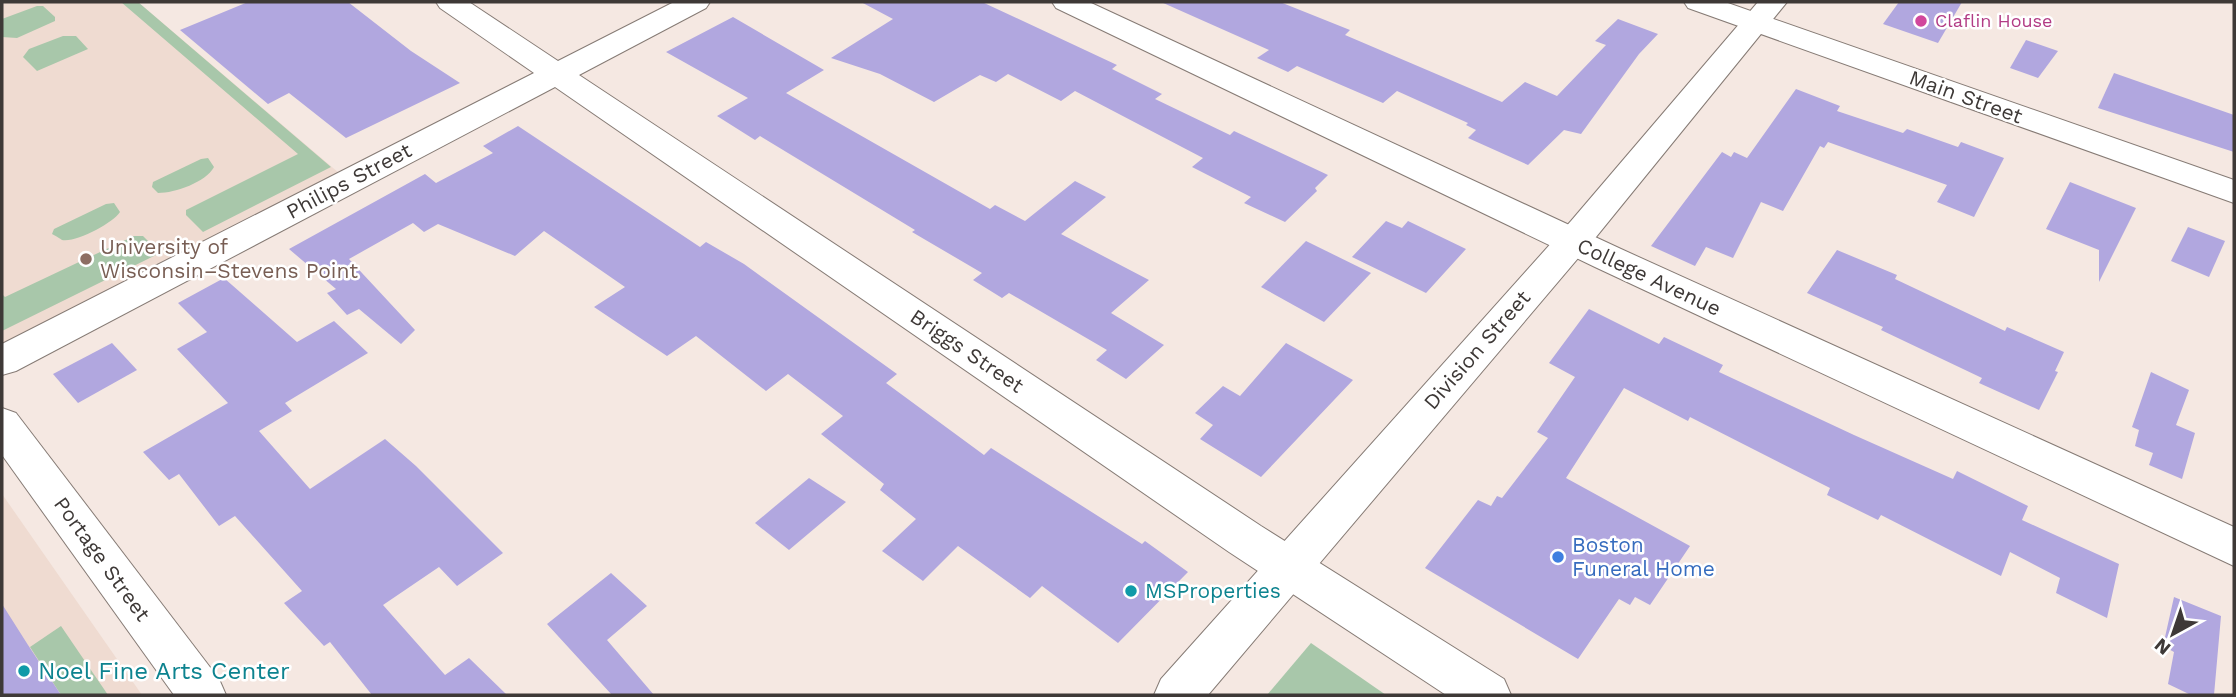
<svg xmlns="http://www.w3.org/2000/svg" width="2236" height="697" font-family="'Work Sans',sans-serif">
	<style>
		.built { fill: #efdbd1 }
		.green { fill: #a8c7aa }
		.building { fill: #b1a7df }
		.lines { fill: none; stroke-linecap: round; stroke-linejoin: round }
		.minor-casing { stroke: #867b75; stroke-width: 2 }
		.secondary-casing { stroke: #867b75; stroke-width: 2 }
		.primary-casing { stroke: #867b75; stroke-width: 2 }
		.minor { fill: #fff; fill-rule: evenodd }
		.secondary { fill: #fff; fill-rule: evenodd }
		.primary { fill: #fff; fill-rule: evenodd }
		.hotel-dot { fill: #d1479c; stroke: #fff; stroke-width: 2.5 }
		.education-dot { fill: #8d6e63; stroke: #fff; stroke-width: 2.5 }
		.shop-dot { fill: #3f7fe0; stroke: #fff; stroke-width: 2.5 }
		.culture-dot { fill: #0f9aa8; stroke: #fff; stroke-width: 2.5 }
		.labels { text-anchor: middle; stroke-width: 5; stroke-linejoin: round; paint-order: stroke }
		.far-hotel-label { font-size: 18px; fill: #b23c85; stroke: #fff; text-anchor: start }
		.street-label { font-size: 21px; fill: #3e3937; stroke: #fff }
		.education-label { font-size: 21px; fill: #785e54; stroke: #fff; text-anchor: start }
		.shop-label { font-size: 21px; fill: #366cbe; stroke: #fff; text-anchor: start }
		.culture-label { font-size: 21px; fill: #0d838f; stroke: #fff; text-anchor: start }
		.near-culture-label { font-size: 24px; fill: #0d838f; stroke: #fff; text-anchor: start }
	</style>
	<rect width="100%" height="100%" fill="#f5e8e2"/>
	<g class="built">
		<path d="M2,2H138L339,173L2,345Z"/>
		<path d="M2,494L142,695H2Z"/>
	</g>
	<g class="green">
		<path d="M121,2H138L331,167L203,232L186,215V210L298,154Z"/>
		<path d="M37,6H43L55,17V21L17,38L2,37V19Z"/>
		<path d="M63,36H76L88,49L37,71L23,57L29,49Z"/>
		<path d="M208,158L214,167C206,182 175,193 158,193L152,187L153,182L201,159Z"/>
		<path d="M114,203L120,212C113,223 76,243 62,240C61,239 54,235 52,234L54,229L106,204Z"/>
		<path d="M134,236H143L160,253L2,331V294L5,297Z"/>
		<path d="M61,626L108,695H61L30,647Z"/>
		<path d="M1311,643L1386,695H1267Z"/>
	</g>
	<g class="building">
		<path d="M248,2H348L411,51L460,83L346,138L289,93L268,104L180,30Z"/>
		<path d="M861,2H982L1117,65L1112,69L1162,94L1155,99L1230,135L1234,131L1328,175L1315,188L1317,191L1285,222L1244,203L1251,197L1192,167L1203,158L1075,91L1061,101L1008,74L996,82L980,75L934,102L880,74L831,58L893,19Z"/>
		<path d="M1161,2H1280L1350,30L1345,35L1502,102L1525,82L1557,96L1606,45L1595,41L1618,19L1658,34L1639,54L1581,134L1564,130L1528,165L1468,138L1476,130L1466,125L1468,123L1397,91L1383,103L1297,66L1288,72L1257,58L1269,50Z"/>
		<path d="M1899,2H1962L1938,43L1883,24Z"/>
		<path d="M733,17L824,70L786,93L990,209L995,205L1025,221L1075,181L1106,197L1061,234L1149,280L1111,313L1164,345L1126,379L1096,360L1107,350L1009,293L1002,298L973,280L982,273L912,232L915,230L760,136L755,140L717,116L748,98L666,52Z"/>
		<path d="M2026,40L2058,51L2038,78L2010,68Z"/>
		<path d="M2114,73L2234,115V152L2098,108Z"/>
		<path d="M1796,89L1840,106L1837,111L1903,133L1907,129L1958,147L1961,142L2004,158L1974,217L1937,202L1947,185L1828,142L1824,148L1820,146L1783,211L1761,202L1733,258L1706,247L1695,266L1651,246L1722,152L1731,157L1734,152L1747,158Z"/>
		<path d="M518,126L700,247L706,242L744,264L897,374L886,383L984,455L991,448L1142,544L1145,541L1188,572L1118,643L1042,586L1030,598L958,546L923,581L882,551L916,519L880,490L884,484L821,434L843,416L788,374L766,391L696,336L667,356L594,307L625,287L544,231L515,256L438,224L424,232L413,223L349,259L415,330L401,344L359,309L347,315L327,293L336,289L289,249L425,174L436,183L493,153L483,146Z"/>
		<path d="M2070,182L2136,208L2099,282V250L2046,229Z"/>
		<path d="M1386,221L1402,228L1408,221L1466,249L1426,293L1352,257Z"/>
		<path d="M2188,227L2225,241L2209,277L2171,261Z"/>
		<path d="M1306,241L1371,273L1324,322L1261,287Z"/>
		<path d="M1837,250L1897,275L1895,279L2005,331L2007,327L2064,352L2055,371L2058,372L2039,410L1979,383L1982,378L1881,330L1883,327L1807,293Z"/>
		<path d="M224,278L297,342L334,321L368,353L285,403L292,411L259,431L310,489L385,439L416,466L503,553L457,586L439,567L383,605L445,675L469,658L507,695H372L330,642L324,646L284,603L302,591L235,516L219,526L179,474L169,480L143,452L228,403L177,349L207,332L178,303Z"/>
		<path d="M1589,309L1659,344L1664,337L1723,365L1719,372L1854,435L1953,479L1957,471L2028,506L2022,520L2119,564L2107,618L2056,593L2060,578L2010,552L2001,576L1881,515L1878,520L1827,495L1830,488L1690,417L1688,421L1624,388L1566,478L1690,546L1650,605L1635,597L1630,605L1619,599L1578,659L1425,568L1478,500L1491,506L1497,496L1502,498L1548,438L1537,432L1575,377L1549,363Z"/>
		<path d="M112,343L137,370L78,403L53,374Z"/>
		<path d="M1286,343L1353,380L1261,477L1200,439L1213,425L1195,413L1223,386L1240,396Z"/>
		<path d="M2151,372L2189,390L2176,425L2195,433L2182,479L2149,465L2153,453L2135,446L2139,430L2132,427Z"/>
		<path d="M809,478L846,502L789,550L755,523Z"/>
		<path d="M611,573L647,606L607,640L654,695H612L547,624Z"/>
		<path d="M2174,597L2221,616L2214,695H2191L2168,684L2174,652L2163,646Z"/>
		<path d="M2,604L28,645L61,695H2Z"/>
	</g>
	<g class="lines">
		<g class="minor-casing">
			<g id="minor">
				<path d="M436,2H469L558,61L674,2H710L706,8L579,75L1261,526L1504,679L1511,695H1446L1229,552L555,87L16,371L2,375V344L534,73L440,8Z"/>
				<path d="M1052,2H1089L1621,249L2234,527V566L1595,267L1056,8Z"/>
				<path d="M2,408L16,413L219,679L226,695H174L2,455Z"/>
			</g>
		</g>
		<g class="secondary-casing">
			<path id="secondary" d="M1758,2H1787L1596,237L1208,695H1154L1161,679L1571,221Z"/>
		</g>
		<g class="primary-casing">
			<path id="primary" d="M1684,2H1725L2234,180V203L1688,8Z"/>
		</g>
		<use href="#minor" class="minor"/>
		<use href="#secondary" class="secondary"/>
		<use href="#primary" class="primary"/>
	</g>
	<circle class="hotel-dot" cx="1921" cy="21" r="7"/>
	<circle class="education-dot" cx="86" cy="259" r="7"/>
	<circle class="shop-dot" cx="1558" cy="557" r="7"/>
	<g class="culture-dot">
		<circle cx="1131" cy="591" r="7"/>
		<circle cx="24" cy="671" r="7"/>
	</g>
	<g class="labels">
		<g class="far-hotel-label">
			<text x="1935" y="27">Claflin House</text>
		</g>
		<g class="street-label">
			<text transform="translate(1966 97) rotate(20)" y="7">Main Street</text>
			<text transform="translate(349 181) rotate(-28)" y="7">Philips Street</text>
			<text transform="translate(1649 277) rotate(25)" y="7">College Avenue</text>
			<text transform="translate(1477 350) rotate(-49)" y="7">Division Street</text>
			<text transform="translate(967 351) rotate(34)" y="7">Briggs Street</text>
			<text transform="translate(102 559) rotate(54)" y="7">Portage Street</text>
		</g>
		<g class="education-label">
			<text x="100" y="254">University of<tspan x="100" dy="24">Wisconsin–Stevens Point</tspan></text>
		</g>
		<g class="shop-label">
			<text x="1572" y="552">Boston<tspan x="1572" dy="24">Funeral Home</tspan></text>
		</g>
		<g class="culture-label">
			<text x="1145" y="598">MSProperties</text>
		</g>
		<g class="near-culture-label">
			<text x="38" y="679">Noel Fine Arts Center</text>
		</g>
	</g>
	<rect width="2236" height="697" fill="none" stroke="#3e3937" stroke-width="7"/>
	<g transform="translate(2173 634) rotate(220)" stroke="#ffffff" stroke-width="5" paint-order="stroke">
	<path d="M0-5L12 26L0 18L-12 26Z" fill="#3e3937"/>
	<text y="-10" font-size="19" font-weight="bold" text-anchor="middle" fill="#3e3937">N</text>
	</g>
</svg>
